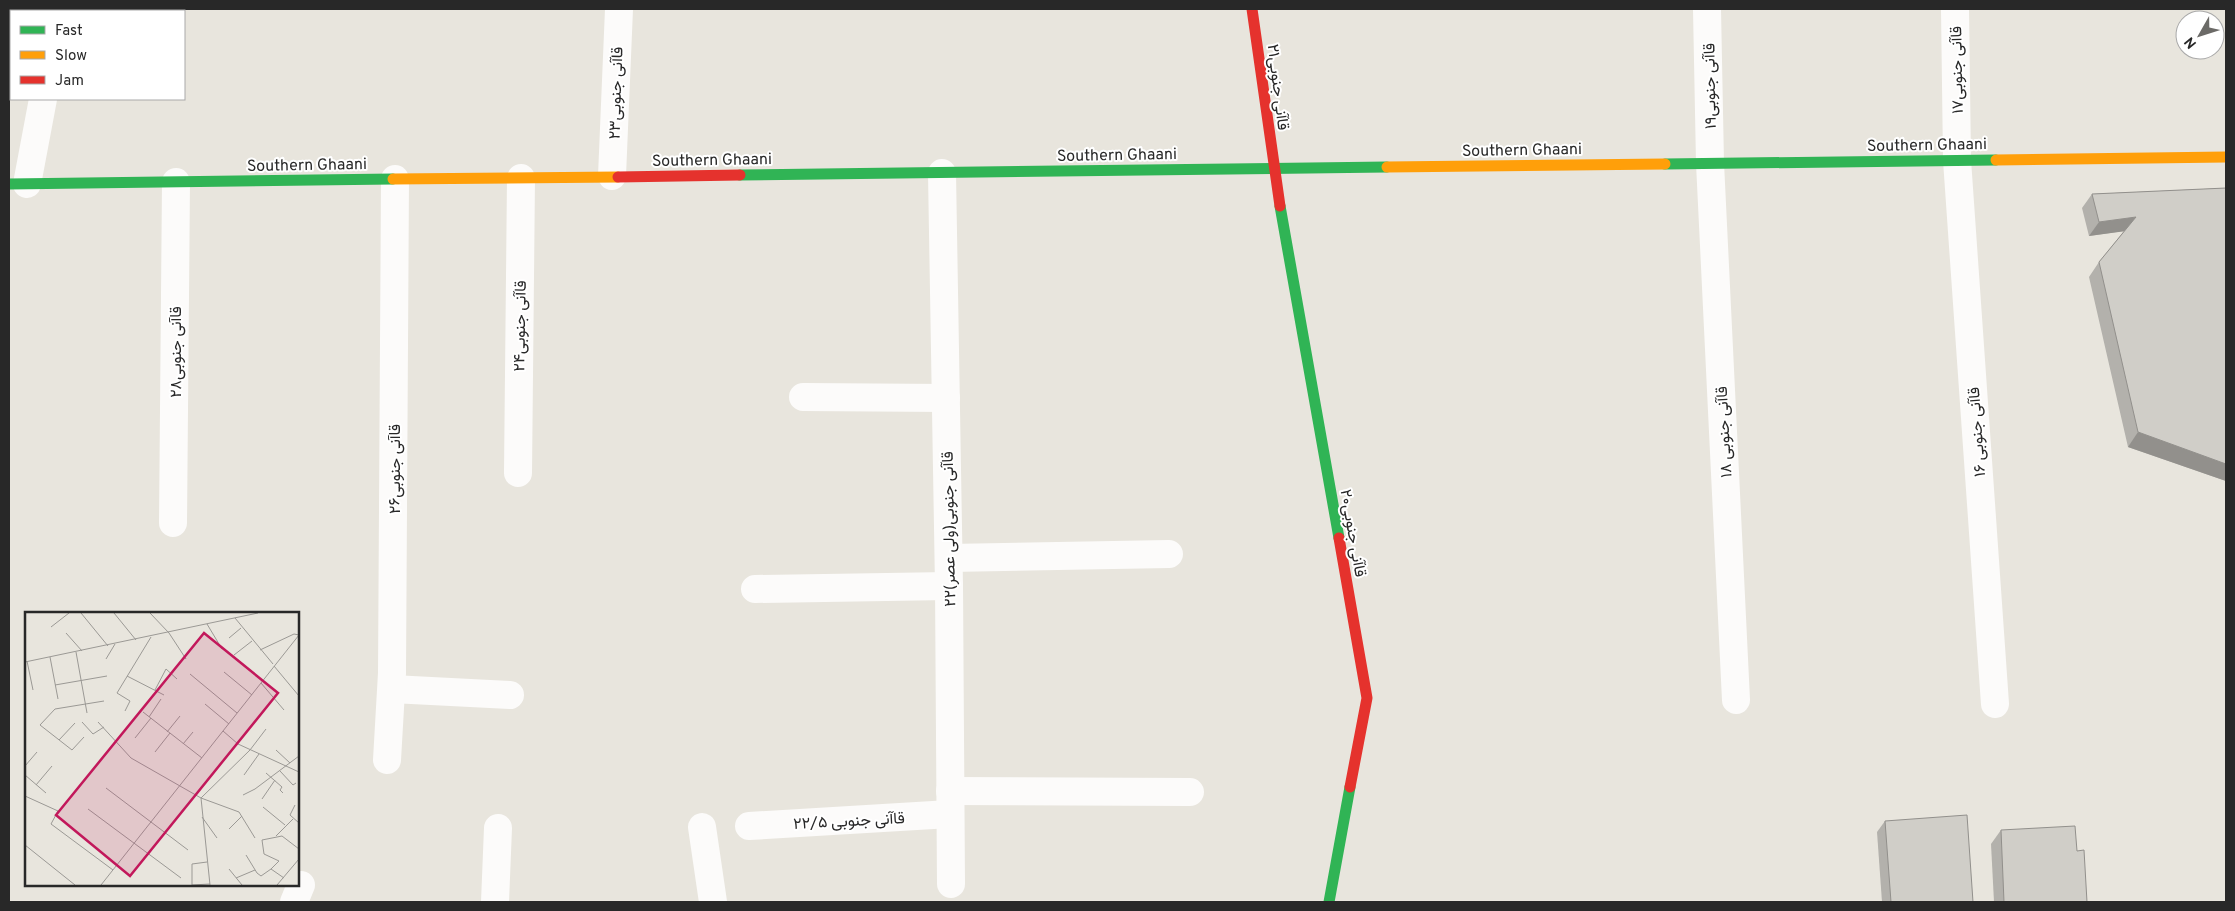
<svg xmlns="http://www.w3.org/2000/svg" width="2235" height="911" font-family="Overpass,Vazirmatn,sans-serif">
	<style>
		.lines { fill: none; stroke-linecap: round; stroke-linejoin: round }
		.street { stroke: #fcfbfa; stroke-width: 28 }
		.fast { stroke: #30b455; stroke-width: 11 }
		.slow { stroke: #ff9f0a; stroke-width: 11 }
		.jam { stroke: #e5322d; stroke-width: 11 }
		.wall { fill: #b3b1ac }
		.shaded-wall { fill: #92908c }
		.building { fill: #d0cec8; stroke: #92908c }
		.labels { text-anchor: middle; stroke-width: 4; stroke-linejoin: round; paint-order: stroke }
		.street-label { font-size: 16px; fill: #282828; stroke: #fff }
		.inset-road { fill: none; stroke: #9b9995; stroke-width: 1 }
		.view { fill: #c2185b; fill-opacity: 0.15; stroke: #c2185b; stroke-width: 2.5 }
		.inset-edge { fill: none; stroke: #282828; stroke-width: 2.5 }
	</style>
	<rect width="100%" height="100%" fill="#e8e5dd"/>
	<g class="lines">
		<g class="street">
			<path d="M1707,9L1710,163L1736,700"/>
			<path d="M1955,9L1957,160L1995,704"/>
			<path d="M59,11L60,9"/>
			<path d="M942,173L949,586L951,884"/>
			<path d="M612,176L619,9"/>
			<path d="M27,184L43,99"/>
			<path d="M803,397L946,398"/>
			<path d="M518,473L521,178"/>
			<path d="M173,523L176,182"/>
			<path d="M949,558L1169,554"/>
			<path d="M755,589L949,586"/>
			<path d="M392,689L510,695"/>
			<path d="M387,760L392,673L395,179"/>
			<path d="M950,791L1190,792"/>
			<path d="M749,826L950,814"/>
			<path d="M702,827L713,902"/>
			<path d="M294,902L301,885"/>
			<path d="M495,902L498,828"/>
		</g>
		<g class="fast">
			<path d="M1665,164L1996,160"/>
			<path d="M740,175L1387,167"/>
			<path d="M9,184L393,179"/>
			<path d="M1280,206L1339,538"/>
			<path d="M1329,902L1350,787"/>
		</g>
		<g class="slow">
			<path d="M1996,160L2226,157"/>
			<path d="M1387,167L1665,164"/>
			<path d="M393,179L618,177"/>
		</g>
		<g class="jam">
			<path d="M1252,9L1280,206"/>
			<path d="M618,177L740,175"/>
			<path d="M1339,538L1367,698L1350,787"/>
		</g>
	</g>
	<g class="wall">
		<path d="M2226,188V481L2128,447L2089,277L2099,262L2124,231L2089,236L2082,208L2092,194Z"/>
		<path d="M1885,821L1973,902H1882L1877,832Z"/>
		<path d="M2001,830L2077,851L2087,902H1994L1991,844Z"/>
	</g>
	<g class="shaded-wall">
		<path d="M2136,217L2126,231L2089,236L2099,222Z"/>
		<path d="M2138,432L2226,464V481L2128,447Z"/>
	</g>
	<g class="building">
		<path d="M2226,188V464L2138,432L2099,262L2136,217L2099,222L2092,194Z"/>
		<path d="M1967,815L1973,902H1891L1885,821Z"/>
		<path d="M2075,826L2077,851L2084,850L2087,902H2004L2001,830Z"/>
	</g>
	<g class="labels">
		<g class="street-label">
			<text transform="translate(1956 70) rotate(-91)" y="6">قاآنی جنوبی۱۷</text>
			<text transform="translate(1709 86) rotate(-91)" y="6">قاآنی جنوبی۱۹</text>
			<text transform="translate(1279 87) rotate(83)" y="6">قاآنی جنوبی۲۱</text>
			<text transform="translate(615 93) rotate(-88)" y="6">قاآنی جنوبی۲۳</text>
			<text transform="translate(1927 144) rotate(-1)" y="6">Southern Ghaani</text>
			<text transform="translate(1522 149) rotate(-1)" y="6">Southern Ghaani</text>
			<text transform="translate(1117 154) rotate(-1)" y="6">Southern Ghaani</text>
			<text transform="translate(712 159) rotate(-1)" y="6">Southern Ghaani</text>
			<text transform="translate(307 164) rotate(-1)" y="6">Southern Ghaani</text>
			<text transform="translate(519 326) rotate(-89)" y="6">۲۴قاآنی جنوبی</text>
			<text transform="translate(175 352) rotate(-90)" y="6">۲۸قاآنی جنوبی</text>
			<text transform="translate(1723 432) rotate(-93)" y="6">قاآنی جنوبی ۱۸</text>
			<text transform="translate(1976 432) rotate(-94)" y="6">قاآنی جنوبی ۱۶</text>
			<text transform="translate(394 469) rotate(-90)" y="6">۲۶قاآنی جنوبی</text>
			<text transform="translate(948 529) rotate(-91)" y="6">۲۲قاآنی جنوبی(ولی عصر)</text>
			<text transform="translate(1354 533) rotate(80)" y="6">۲۰قاآنی جنوبی</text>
			<text transform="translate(849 820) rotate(-3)" y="6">قاآنی جنوبی ۲۲/۵</text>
		</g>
	</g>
	<g transform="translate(25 612)">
		<rect width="274" height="274" fill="#e8e5dd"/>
		<path class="inset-road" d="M56,1L83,34M89,1L111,28M125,1L144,21L161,47M210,6L248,52M182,12L197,37M26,15L44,1M41,21L57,39M204,26L216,16M235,38L269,22L274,23M51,40L62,101M209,43L227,29M25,45L33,87M81,47L90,32M2,49L8,78M0,50L233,1M249,54L274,84M199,60L227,83M165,62L212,101M102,64L139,83M236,71L259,98M30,73L82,64M130,78L141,57L152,67M180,92L204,112M100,99L105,89L92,81L126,25M118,100L177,146M124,105L136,87M57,110L68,122L79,115M73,110L106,146L176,186L214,200L230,226M198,119L213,132L274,160M142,120L155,104M59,125L47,138L15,113L30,97L79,89M110,126L126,106M34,128L50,111M158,132L168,120M251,138L265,151M130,140L145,121M0,154L12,140M255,159L268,173L271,171M241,161L257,175L255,178L258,181M0,163L21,181M219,163L234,142M11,173L27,154M81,176L163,238M218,183L230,177L274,144M0,184L33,199L26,212L88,258M176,186L225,138L241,117M176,186L185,273M237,187L250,168M270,193L265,203L274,211M238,195L260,213M63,197L156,266M177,205L192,226M204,217L217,204M251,224L268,207M0,233L50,273M221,243L232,261L236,264L246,257L259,266M182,250L167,252V273L185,272M204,257L217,273M246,257L254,249L239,242L237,228L257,224L274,237M211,266L230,258M76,273L274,23M252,273L274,247"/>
		<path class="view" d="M179,21L253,81L105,264L31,203Z"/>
		<rect width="274" height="274" class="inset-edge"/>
	</g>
	<rect width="2235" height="911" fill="none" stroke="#282828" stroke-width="20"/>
	<rect x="10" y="10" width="175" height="90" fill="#ffffff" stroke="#a9a9a9"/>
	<rect x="20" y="26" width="25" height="8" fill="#30b455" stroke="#a9a9a9"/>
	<text x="55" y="35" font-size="15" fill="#282828">Fast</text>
	<rect x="20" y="51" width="25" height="8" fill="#ff9f0a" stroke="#a9a9a9"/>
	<text x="55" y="60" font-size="15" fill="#282828">Slow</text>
	<rect x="20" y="76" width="25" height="8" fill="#e5322d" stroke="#a9a9a9"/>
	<text x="55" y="85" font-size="15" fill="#282828">Jam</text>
	<g transform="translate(2200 35) rotate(231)"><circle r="24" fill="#ffffff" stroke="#a9a9a9"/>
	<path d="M0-4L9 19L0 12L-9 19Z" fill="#6b6a67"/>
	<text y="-8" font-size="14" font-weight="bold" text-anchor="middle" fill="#282828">N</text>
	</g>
</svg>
